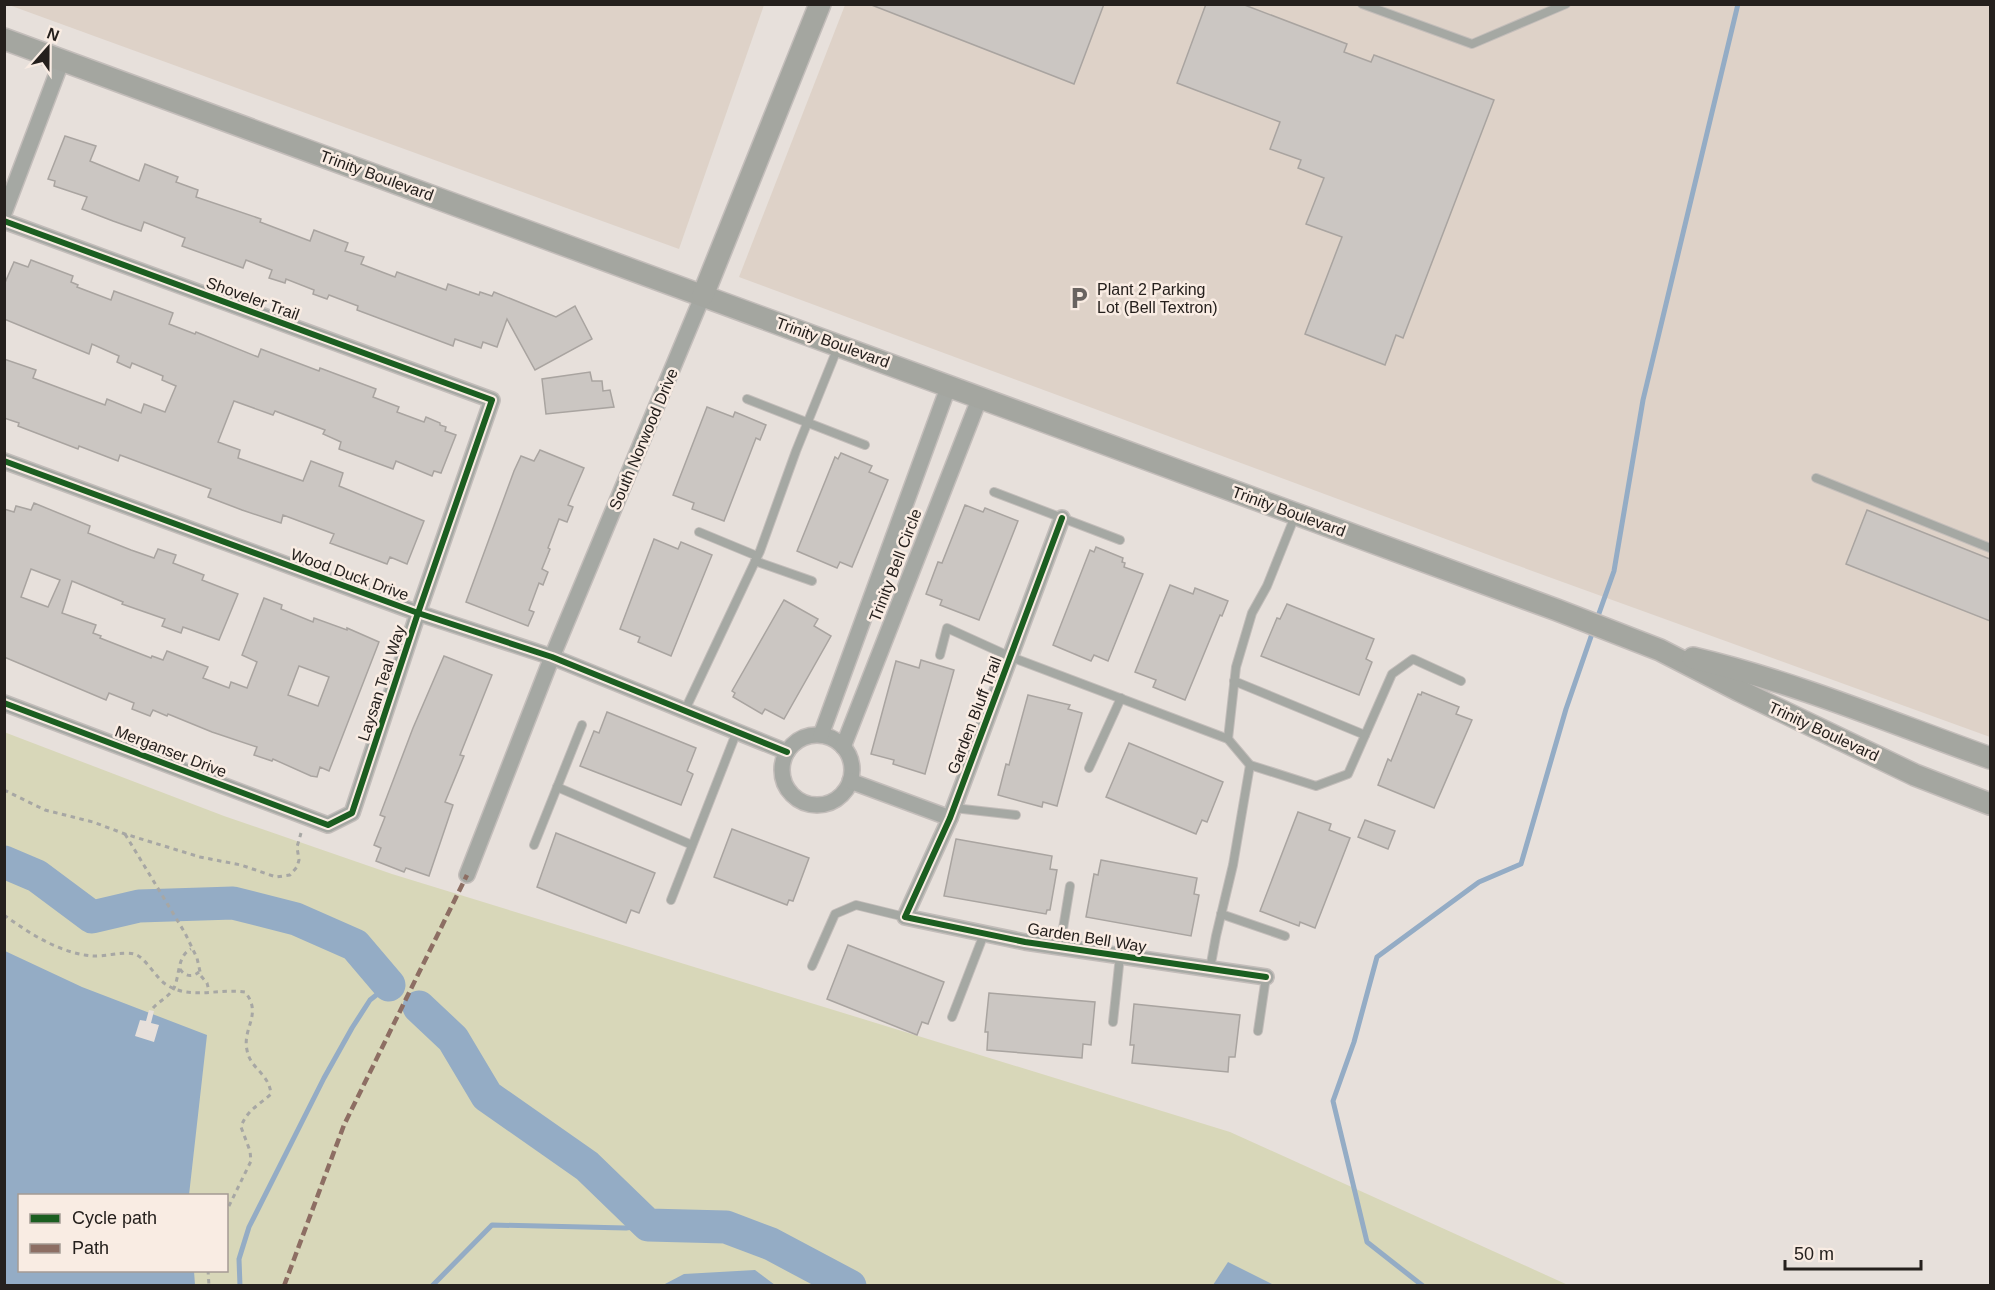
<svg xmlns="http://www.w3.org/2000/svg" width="1995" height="1290" font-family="Helvetica,sans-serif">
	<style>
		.built { fill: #ded2c8 }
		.green { fill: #d8d7b9; fill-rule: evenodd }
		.water { fill: #94acc5 }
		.pier { fill: #e7e0db }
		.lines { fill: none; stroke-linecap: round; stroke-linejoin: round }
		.stream { stroke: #94acc5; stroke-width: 5 }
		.river { stroke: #94acc5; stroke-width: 33 }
		.building { fill: #cbc6c2; stroke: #a9a4a0; stroke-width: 1.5; fill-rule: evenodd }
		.lane-casing { stroke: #c3bdba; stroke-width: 10 }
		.street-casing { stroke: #c3bdba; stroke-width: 18 }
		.secondary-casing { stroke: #c3bdba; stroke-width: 24 }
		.path { stroke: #a7a7a4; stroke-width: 3; stroke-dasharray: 4.5 4.5; stroke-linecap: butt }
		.lane { stroke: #a5a8a3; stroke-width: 8 }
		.street { stroke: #a5a8a3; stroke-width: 15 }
		.secondary { stroke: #a4a6a0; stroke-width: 21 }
		.quiet { stroke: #8d6e63; stroke-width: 4.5; stroke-dasharray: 9 4.5; stroke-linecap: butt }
		.cycleway-casing { stroke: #f9ece3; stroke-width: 10 }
		.cycleway { stroke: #1b5e20; stroke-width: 6 }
		.labels { text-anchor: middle; stroke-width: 5; stroke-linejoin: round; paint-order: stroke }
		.street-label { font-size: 16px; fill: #25201d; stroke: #f9ece3 }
		.poi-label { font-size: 16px; fill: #25201d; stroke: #f9ece3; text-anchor: start }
	</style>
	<rect width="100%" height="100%" fill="#e7e0db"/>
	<g class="built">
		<path d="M9,5L764,4V5L679,249Z"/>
		<path d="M845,5H1990V737L1505,561L739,277Z"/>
	</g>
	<path class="green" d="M4,732L224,816L392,874L1230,1132L1568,1285H5ZM20,1196H226V1270H20Z"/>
	<g class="water">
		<path d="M5,951L82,987L207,1035L189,1195L20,1196V1270L194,1271L195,1285L5,1286Z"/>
		<path d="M1228,1262L1274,1285H1213Z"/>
		<path d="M755,1270L775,1285H663L684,1274Z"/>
	</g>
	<path class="pier" d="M149,1010L154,1011L151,1023L159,1025L154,1042L135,1036L140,1020L146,1021Z"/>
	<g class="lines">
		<g class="stream">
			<path d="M1597,619L1614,571L1643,400L1738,4"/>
			<path d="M240,1286L239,1259L249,1227L324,1078L352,1028L370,1000L389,985"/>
			<path d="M432,1286L492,1225L626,1228L648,1225"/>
			<path d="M1423,1286L1367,1242L1333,1101L1354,1042L1377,957L1479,882L1521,864L1566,709L1594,628"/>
		</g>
		<g class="river">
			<path d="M4,862L37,876L92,917L139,906L233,903L296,919L355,945L389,985"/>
			<path d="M419,1007L453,1039L487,1096L587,1166L648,1225L726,1227L771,1244L850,1286"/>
		</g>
	</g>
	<g class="building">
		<path d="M869,4H1104L1074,84Z"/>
		<path d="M1206,4H1242L1347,44L1344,52L1371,62L1374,55L1494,100L1403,338L1396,335L1385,365L1305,334L1342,237L1306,224L1324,178L1298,168L1301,160L1270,149L1280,122L1177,83Z"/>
		<path d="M65,136L96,146L90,161L139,181L145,164L178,177L176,182L198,190L196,197L261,219L260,222L310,241L314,230L348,243L345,251L364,257L361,264L395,277L397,272L446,290L448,284L479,295L480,292L492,296L494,292L556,317L575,306L592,339L535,370L507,319L497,347L483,342L481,348L455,339L453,346L357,310L358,306L329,295L327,299L313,294L314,290L286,279L285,283L269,278L272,270L246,260L243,268L182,246L185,238L144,222L141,231L113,221L82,209L87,197L54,186L55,181L48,179Z"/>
		<path d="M31,260L73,276L71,282L78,285L77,287L111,300L114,291L173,313L169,324L195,334L196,332L258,357L261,349L319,371L320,368L376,389L373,397L399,407L397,412L424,422L426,417L440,423V425L446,427L445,431L456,435L441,473L434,471L432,476L396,461L393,469L339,449L341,442L323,434L325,430L275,411L273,415L234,401L218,442L240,450L238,458L303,481L311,461L343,473L339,486L424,521L407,564L390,557L387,564L330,543L334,534L283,515L281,523L242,510L208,497L211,489L120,455L118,461L79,446L78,449L18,426L19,423L4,418V359L36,370L33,378L105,405L107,399L141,413L144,404L165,412L176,386L162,380L163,376L132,363L130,368L117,362L119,356L92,344L89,354L4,319V285L14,262L28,267Z"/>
		<path d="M590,372L592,381H602L603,391L610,390L614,407L546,414L542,379Z"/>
		<path d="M707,407L733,417L735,412L766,425L760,440L756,438L724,521L692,509L694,503L673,495Z"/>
		<path d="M540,450L584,468L568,505L573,507L567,522L559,519L548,548L550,549L542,569L548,572L543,585L539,583L529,610L534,612L528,626L466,602L514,471L521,456L534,461Z"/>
		<path d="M841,453L872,466L869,472L888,480L852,567L840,562L837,568L797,551L835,457L838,459Z"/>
		<path d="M34,503L90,526L88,533L131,550L154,558L158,549L176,555L173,563L204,575L202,580L238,594L219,640L183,627L181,633L162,626L165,619L122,604L123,602L72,581L62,613L96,625L93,633L101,636L100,638L151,658L152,656L163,660L167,651L208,667L203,678L229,688L231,682L247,688L257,662L242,655L264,598L282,605L281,609L313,622L314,618L347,630V628L379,642L329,771L320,767L317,777L311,776L273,759L272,761L254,755L257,747L212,732L168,714L167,716L153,710L150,716L132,709L134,703L109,693L106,700L4,657V509L14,512L16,506L31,510ZM31,569L60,580L48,607L21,597ZM299,666L329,677L318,706L288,695Z"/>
		<path d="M965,505L983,512L985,508L1018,521L979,620L940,605L942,600L926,594L938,562L942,563Z"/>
		<path d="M1867,510L1990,559V621L1846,564Z"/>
		<path d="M654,539L678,549L681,542L712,555L671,656L638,642L640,637L620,629Z"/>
		<path d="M1096,547L1123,558L1122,562L1125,563L1124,567L1143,574L1108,661L1094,655L1091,661L1053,645L1090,550L1094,552Z"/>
		<path d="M1170,585L1193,594L1195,588L1228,601L1222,616L1220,615L1185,700L1153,687L1156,680L1135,672Z"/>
		<path d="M784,600L818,619L814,626L831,636L784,719L765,709L762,714L733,697L735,693L732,691Z"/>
		<path d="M1287,604L1374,639L1366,659L1372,662L1359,695L1261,656L1277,618L1280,619Z"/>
		<path d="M444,656L492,675L460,755L464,756L445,802L453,805L429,876L406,868L404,872L376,861L381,848L374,845L385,817L380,815L413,728Z"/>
		<path d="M921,660L954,670L925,774L893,764L894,760L871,754L896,661L919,668Z"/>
		<path d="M1422,692L1459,707L1456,714L1472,720L1434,808L1378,785L1388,759L1391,761L1418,694L1421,695Z"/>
		<path d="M1028,695L1070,705L1068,709L1082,713L1057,806L1043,802L1042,807L998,795L1006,764L1009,765Z"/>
		<path d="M607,712L696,748L687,771L693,774L681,805L580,766L594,731L599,733Z"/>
		<path d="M1129,743L1223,782L1207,822L1202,820L1196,834L1106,797Z"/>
		<path d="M1298,812L1331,824L1329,830L1350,838L1315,928L1300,922L1299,926L1260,911Z"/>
		<path d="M1365,820L1395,831L1388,849L1358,837Z"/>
		<path d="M732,829L809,858L793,901L789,900L787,905L714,877Z"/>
		<path d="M556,833L655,873L639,913L631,910L626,923L537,887Z"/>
		<path d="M956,839L1052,856L1050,869L1057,870L1050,910H1047L1046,914L944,896Z"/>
		<path d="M1101,860L1197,878L1194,894L1199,895L1191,936L1086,917L1094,874L1098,875Z"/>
		<path d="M848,945L944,982L928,1024L922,1022L917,1035L827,999Z"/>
		<path d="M989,993L1095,1002L1091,1045L1083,1044L1082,1058L987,1050L988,1032H985Z"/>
		<path d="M1134,1004L1240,1015L1235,1057H1229L1228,1072L1132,1063L1134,1045H1130Z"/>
	</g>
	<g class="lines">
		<g class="lane-casing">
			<g id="lane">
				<path d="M1362,4L1472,44L1566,4"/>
				<path d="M747,399L865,445"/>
				<path d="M1816,478L1990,548"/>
				<path d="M994,492L1120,540"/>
				<path d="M699,532L757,556"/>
				<path d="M755,561L812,581"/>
				<path d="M940,655L947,628L1011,657L1228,739L1250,765L1316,786L1348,774L1392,674L1413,659L1461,681"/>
				<path d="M1234,681L1365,735"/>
				<path d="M685,710L760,551L796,451L838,347"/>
				<path d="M1228,739L1236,667L1252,613L1267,586L1295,516"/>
				<path d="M1089,768L1121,698"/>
				<path d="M557,787L692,845"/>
				<path d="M954,808L1016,815"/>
				<path d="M534,845L582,725"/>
				<path d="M671,900L737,731"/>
				<path d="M1221,914L1285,936"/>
				<path d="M1060,947L1070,886"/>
				<path d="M812,966L835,914L856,905L905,917"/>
				<path d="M1210,969L1216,936L1233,865L1250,765"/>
				<path d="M952,1017L984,934"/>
				<path d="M1113,1022L1120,956"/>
				<path d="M1258,1031L1266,977"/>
			</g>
		</g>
		<g class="street-casing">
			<g id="street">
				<path d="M4,213L62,60"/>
				<path d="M4,221L492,400L418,613L352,813L328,825L4,703"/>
				<path d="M4,461L418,613L552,657L787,752"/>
				<path d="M1062,518L950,818L905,917L1025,942L1266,977"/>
				<circle cx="817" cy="770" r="35"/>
				<path d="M821,735L949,385"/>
				<path d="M843,747L980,397"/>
				<path d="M850,781L950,818"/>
				<path d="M467,875L552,657L703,295"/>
			</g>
		</g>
		<g class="secondary-casing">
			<g id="secondary">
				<path d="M4,39L1557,610L1660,650L1740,691L1915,775L1990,804"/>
				<path d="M703,295L820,4"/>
				<path d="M1693,658C1795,682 1892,723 1990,758"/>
			</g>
		</g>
		<g class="path">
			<path d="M4,790L45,810L93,822L125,834L200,857L241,865L276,877L290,875L297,867L299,860L297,847L301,833"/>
			<path d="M125,834L185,933L197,958L201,976L207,983L209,991"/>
			<path d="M4,915C30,934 60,953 92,956C104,957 123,951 134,954C145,956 156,979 167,985C190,1000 220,988 245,992C263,1014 242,1028 247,1050C250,1069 269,1073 271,1094C259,1105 246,1111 241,1127L250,1151L251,1161L226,1212"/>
			<path d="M180,969C185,977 193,977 199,972"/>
			<path d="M153,1008C159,1001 169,997 174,988C180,975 177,956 191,949"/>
			<path d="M208,1270L209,1286"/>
		</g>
		<use href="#lane" class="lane"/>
		<use href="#street" class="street"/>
		<use href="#secondary" class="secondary"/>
		<path class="quiet" d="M284,1286L344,1125L467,875"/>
		<g class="cycleway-casing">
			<g id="cycleway">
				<path d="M4,221L492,400L418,613L352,813L328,825L4,703"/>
				<path d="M4,461L418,613L552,657L787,752"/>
				<path d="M1062,518L950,818L905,917L1025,942L1266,977"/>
			</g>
		</g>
		<use href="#cycleway" class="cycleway"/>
	</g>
	<defs>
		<g id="parking-bare" transform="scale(1.8)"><path d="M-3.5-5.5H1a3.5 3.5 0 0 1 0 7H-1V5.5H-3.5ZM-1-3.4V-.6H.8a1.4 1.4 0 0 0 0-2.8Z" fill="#696360" stroke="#f9ece3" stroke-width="2.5" paint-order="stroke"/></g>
	</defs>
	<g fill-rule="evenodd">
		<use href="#parking-bare" x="1079" y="298"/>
	</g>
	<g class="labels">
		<g class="street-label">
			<text transform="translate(377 175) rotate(20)" y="6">Trinity Boulevard</text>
			<text transform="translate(253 298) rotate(20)" y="6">Shoveler Trail</text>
			<text transform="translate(833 342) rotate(20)" y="6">Trinity Boulevard</text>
			<text transform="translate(643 439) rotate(-67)" y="6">South Norwood Drive</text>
			<text transform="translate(1289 511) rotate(20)" y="6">Trinity Boulevard</text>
			<text transform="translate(895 565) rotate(-69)" y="6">Trinity Bell Circle</text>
			<text transform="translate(350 574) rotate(20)" y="6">Wood Duck Drive</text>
			<text transform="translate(381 683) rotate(-72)" y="6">Laysan Teal Way</text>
			<text transform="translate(974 715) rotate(-69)" y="6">Garden Bluff Trail</text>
			<text transform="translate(1824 731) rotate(25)" y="6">Trinity Boulevard</text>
			<text transform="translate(171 751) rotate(21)" y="6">Merganser Drive</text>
			<text transform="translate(1087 937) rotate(9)" y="6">Garden Bell Way</text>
		</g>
		<g class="poi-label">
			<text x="1097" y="295">Plant 2 Parking<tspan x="1097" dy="18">Lot (Bell Textron)</tspan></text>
		</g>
	</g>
	<rect width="1995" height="1290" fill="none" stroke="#25201d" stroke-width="12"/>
	<rect x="18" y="1194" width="210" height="78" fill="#f9ece3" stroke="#a49a94" stroke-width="1.5"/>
	<rect x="30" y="1214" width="30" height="9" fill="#1b5e20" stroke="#a49a94" stroke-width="1.5"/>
	<text x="72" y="1224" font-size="18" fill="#25201d">Cycle path</text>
	<rect x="30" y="1244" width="30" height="9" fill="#8d6e63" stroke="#a49a94" stroke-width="1.5"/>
	<text x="72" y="1254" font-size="18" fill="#25201d">Path</text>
	<g transform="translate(48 48) rotate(21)" stroke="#f9ece3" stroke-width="4.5" paint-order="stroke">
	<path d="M0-4.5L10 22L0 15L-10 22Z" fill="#25201d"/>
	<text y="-9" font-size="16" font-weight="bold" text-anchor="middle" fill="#25201d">N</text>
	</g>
	<path d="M1785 1260v9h136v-9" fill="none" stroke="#25201d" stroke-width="3"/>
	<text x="1794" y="1260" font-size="18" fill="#25201d" stroke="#f9ece3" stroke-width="4.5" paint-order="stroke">50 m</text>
</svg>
